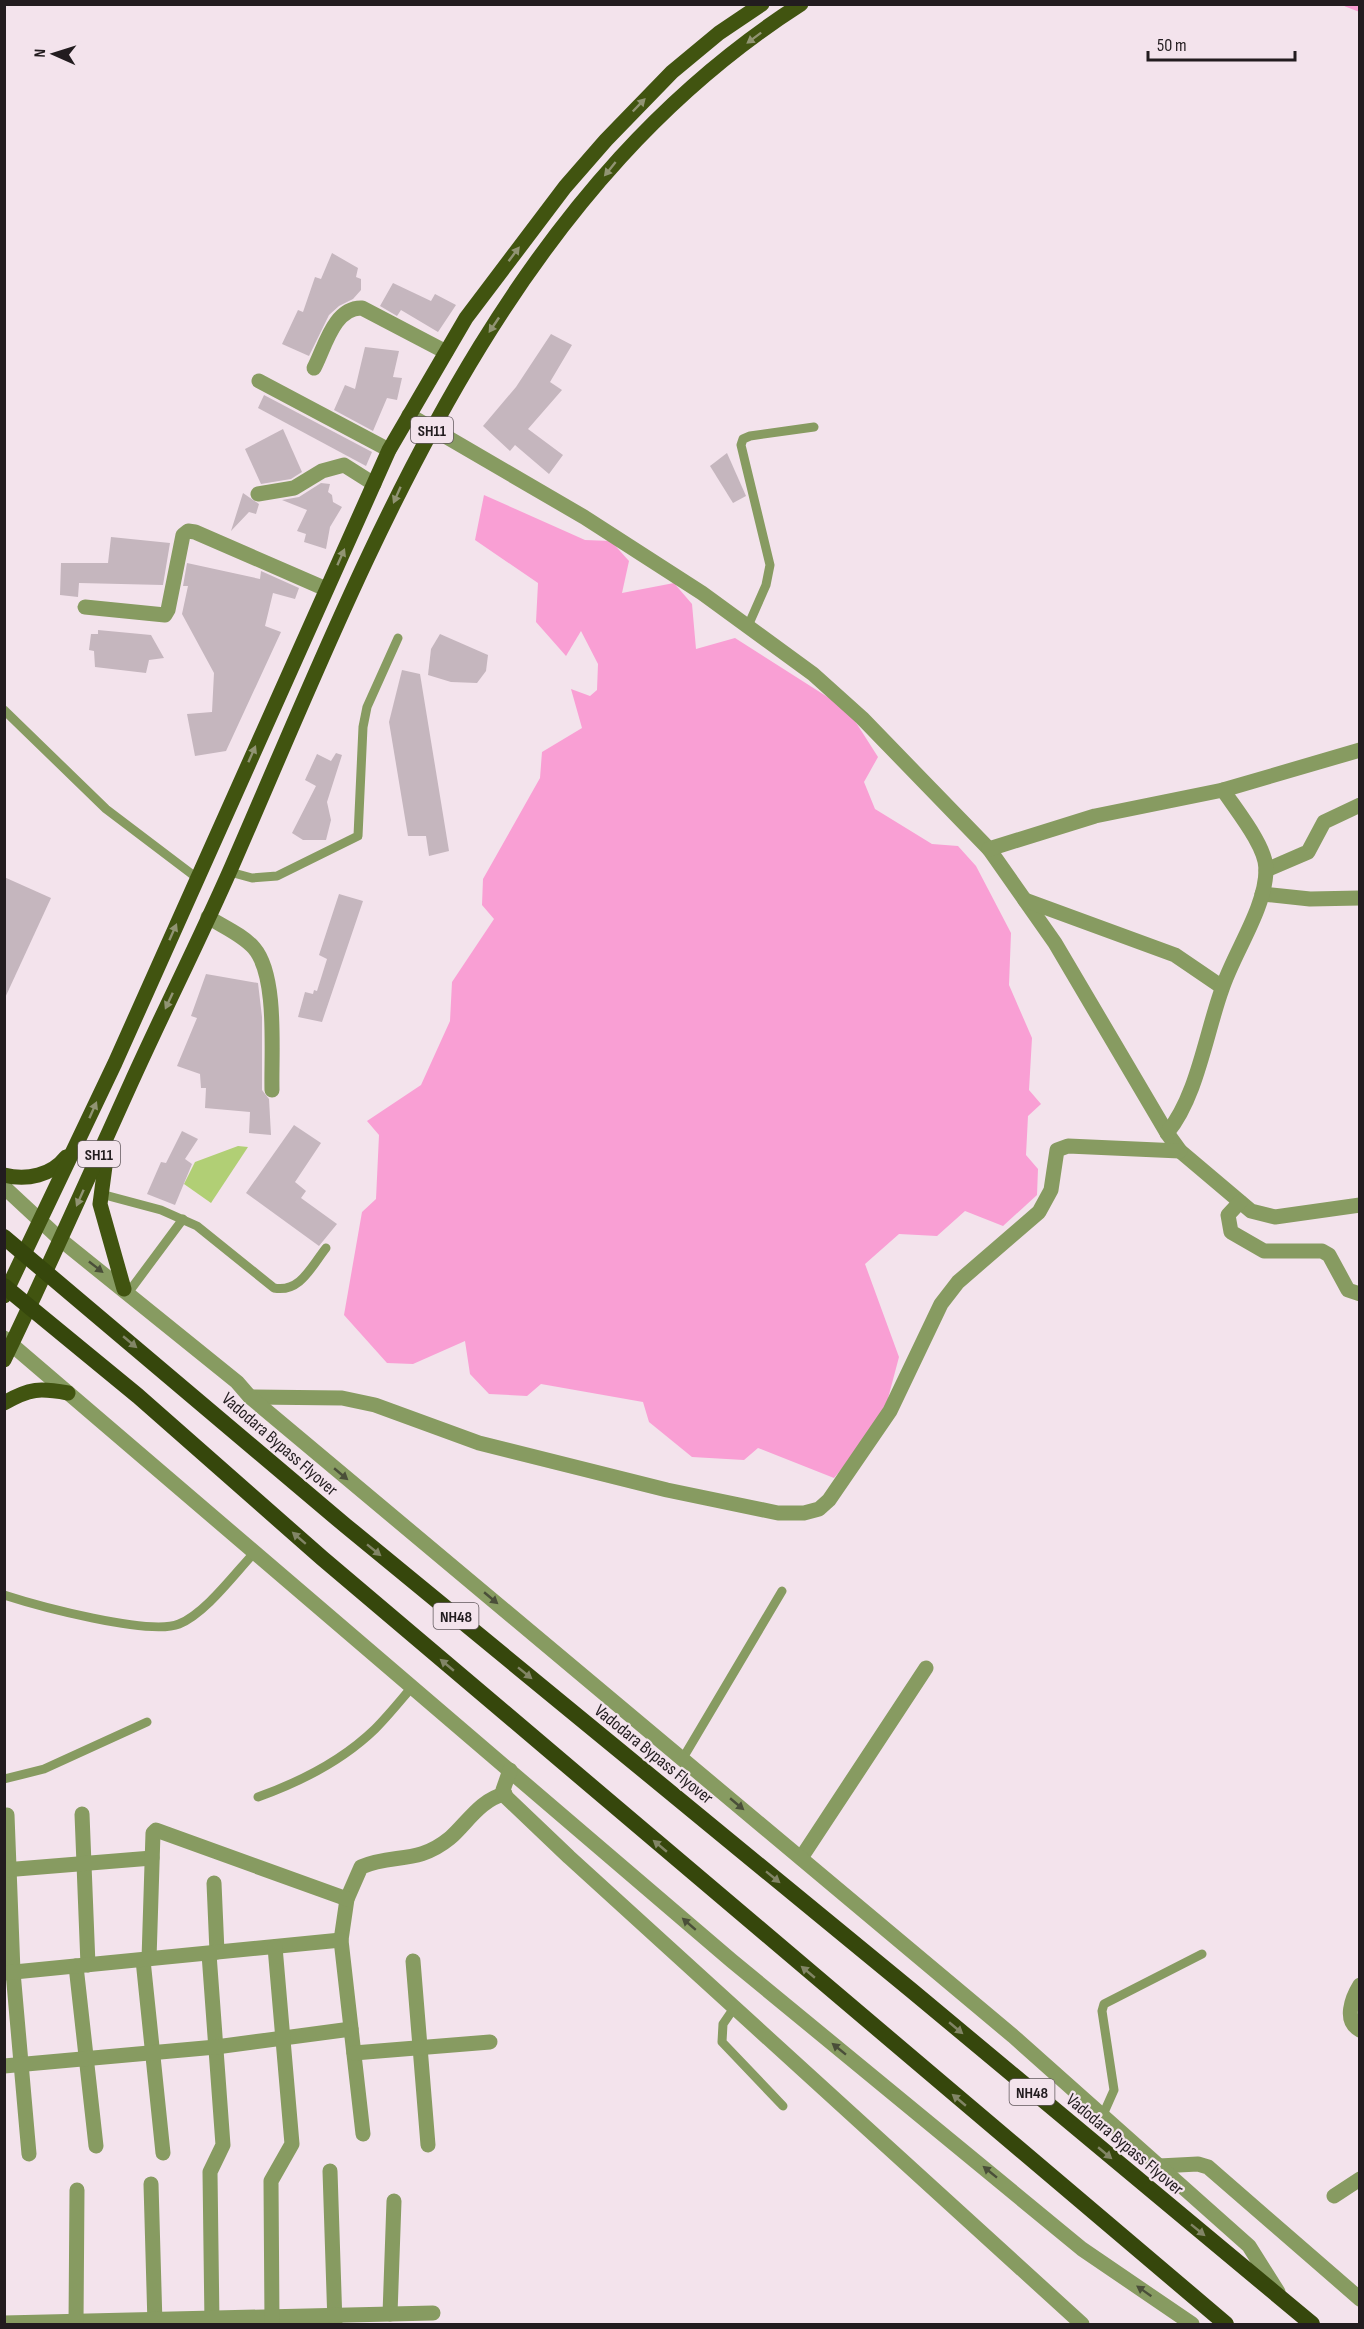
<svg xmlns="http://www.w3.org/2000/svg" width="1364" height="2329" font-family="'Sofia Sans Condensed',sans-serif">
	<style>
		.green { fill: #b1cf75 }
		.water { fill: #f99fd4 }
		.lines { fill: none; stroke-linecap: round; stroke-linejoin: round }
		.stream { stroke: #f99fd4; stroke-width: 6 }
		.building { fill: #c5b6be }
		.service { stroke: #879b61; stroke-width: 9 }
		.minor { stroke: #879b61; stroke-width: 15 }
		.tertiary { stroke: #879b61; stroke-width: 15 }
		.primary { stroke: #415410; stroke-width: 15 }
		.trunk { stroke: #36470c; stroke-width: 16 }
		.oneway { fill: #919473 }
		.oneway2 { fill: #4a4f39 }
		.oneway3 { fill: #828566 }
		.labels { text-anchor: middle; stroke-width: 4.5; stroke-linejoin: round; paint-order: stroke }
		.shield { fill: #f3e3ec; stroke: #61585c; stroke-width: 1.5 }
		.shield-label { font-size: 16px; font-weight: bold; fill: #221c1f }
		.street-label { font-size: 18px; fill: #221c1f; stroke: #f3e3ec }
	</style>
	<rect width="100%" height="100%" fill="#f3e3ec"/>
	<path class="green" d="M238,1146L248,1147L211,1203L184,1184L195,1162Z"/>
	<path class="water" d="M484,495L585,540L611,541L629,561L622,593L674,583L692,604L696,649L735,638L848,710L878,757L864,782L875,809L932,844L958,846L976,866L1011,933L1009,985L1032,1038L1029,1090L1041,1104L1028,1116L1026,1155L1038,1169L1037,1195L1003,1226L965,1211L937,1236L899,1234L865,1264L899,1357L882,1421L834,1478L758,1448L744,1460L692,1457L649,1422L643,1402L541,1384L527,1396L489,1394L470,1374L465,1341L413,1364L387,1363L344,1315L362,1212L376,1199L379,1135L367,1121L421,1085L450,1021L452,982L494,919L482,905L483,879L540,778L542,752L582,728L571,689L590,696L597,690L598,664L581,631L566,656L536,622L538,583L475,540Z"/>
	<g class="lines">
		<path class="stream" d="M1347,4L1360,9"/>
	</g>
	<g class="building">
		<path d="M332,253L358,268L356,277L361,279V290L353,299L339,306L329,315L309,356L282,344L298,310L303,312L315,277L321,279Z"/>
		<path d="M393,283L431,301L435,294L456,305L438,332L401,310L397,316L380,306Z"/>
		<path d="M551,334L572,345L550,382L562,390L528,429L563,455L549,474L515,445L510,451L483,426L516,387Z"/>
		<path d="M365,347L399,351L393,377L402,378L397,400L387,398L373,431L334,410L345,385L355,389Z"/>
		<path d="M264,395L372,452L366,466L258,408Z"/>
		<path d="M283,429L302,472L291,479L261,484L245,449Z"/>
		<path d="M727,453L746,496L733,503L710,466Z"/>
		<path d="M321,483L330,484L328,492L332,495L333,502L342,507L330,527L326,549L304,542L306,534L297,531L307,510L282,500L299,497Z"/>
		<path d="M243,493L259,504L256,514L249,512L231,531Z"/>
		<path d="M111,537L170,543L163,585L79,583L78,597L60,595L61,563H108Z"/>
		<path d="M187,563L260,579L261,571L299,588L295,599L273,593L265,626L281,632L226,751L195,756L187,714L212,712L214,673L182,614L188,586H183Z"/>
		<path d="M98,630L151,635L164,658L149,660L146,673L95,667L94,651L89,650L91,634H98Z"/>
		<path d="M440,634L488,655L486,671L477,683L451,682L428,675L431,649Z"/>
		<path d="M402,670L420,674L449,851L429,856L426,836H408L389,722Z"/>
		<path d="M336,753L342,755L327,802L331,820L326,840H303L292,833L316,786L305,780L317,754L331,761Z"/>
		<path d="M4,877L51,898L4,1000Z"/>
		<path d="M339,894L363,901L322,1022L298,1017L305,992L313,994L314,990L317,991L327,959L319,955Z"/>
		<path d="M206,974L258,983L262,1017V1090L269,1099L271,1135L249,1133L250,1112L205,1108L206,1088H201L200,1074L177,1066L197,1018L191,1016Z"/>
		<path d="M294,1125L321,1143L295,1182L306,1191L301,1198L337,1224L319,1246L246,1193Z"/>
		<path d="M182,1131L198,1139L185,1159L192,1164L175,1205L147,1194L161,1162L166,1163Z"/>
	</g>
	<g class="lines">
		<g class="service">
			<path d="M748,626L766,585L770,565L741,445L743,439L750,436L814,427"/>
			<path d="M4,710L106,809L197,878"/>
			<path d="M230,872L252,878L277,876L358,836L363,727L367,707L398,638"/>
			<path d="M101,1194L161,1210L197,1226L274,1288C300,1293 311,1267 326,1248"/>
			<path d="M128,1293L183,1219"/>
			<path d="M4,1595C38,1606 149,1636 179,1624C206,1613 235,1573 255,1552"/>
			<path d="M683,1758L782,1591"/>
			<path d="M4,1779L44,1769L147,1722"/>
			<path d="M258,1797C300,1782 343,1760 375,1729C388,1716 400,1701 412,1687"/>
			<path d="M734,2008L723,2024L722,2042L783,2106"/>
			<path d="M1102,2117L1114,2090L1102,2011L1104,2004L1202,1954"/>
		</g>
		<g class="minor">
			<path d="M314,368C325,347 334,307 362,308L446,352"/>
			<path d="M259,381L389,450"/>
			<path d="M409,415L584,517L702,593L813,674L862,718L989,849L1055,943L1167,1133L1180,1151L1251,1211L1275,1217L1360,1205"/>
			<path d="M258,494L294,488L322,471L344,465L374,484"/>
			<path d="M85,607L165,615L168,610L183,535L188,531L195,532L326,589"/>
			<path d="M989,849L1095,816L1223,790"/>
			<path d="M1266,870L1308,852L1324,822L1360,805"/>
			<path d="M1262,894L1310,899L1360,898"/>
			<path d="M1025,900L1175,955L1222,987"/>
			<path d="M208,917C222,926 243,935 254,948C278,976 271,1054 272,1090"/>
			<path d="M1167,1133C1197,1097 1206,1033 1222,989C1234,952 1266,908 1266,869C1266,846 1236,810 1223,790L1360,750"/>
			<path d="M1240,1202L1228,1215L1231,1232L1264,1251H1322L1329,1255L1348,1290L1360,1294"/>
			<path d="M250,1397L342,1398L375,1405L479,1443L667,1490L778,1513H804L819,1509L829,1500L890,1411L941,1304L958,1282L1039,1212L1051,1190L1057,1150L1068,1146L1180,1151"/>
			<path d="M82,1814L88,1965"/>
			<path d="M7,1815L13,1972L29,2154"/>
			<path d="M801,1858L926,1668"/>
			<path d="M4,1870L152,1858"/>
			<path d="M214,1883L217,1952"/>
			<path d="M341,1940L347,1899L361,1867C394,1853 417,1865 450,1838C467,1823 481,1799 505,1794"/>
			<path d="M209,1954L223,2145L210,2172L212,2324"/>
			<path d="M149,1959L153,1833L156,1830L347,1899"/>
			<path d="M143,1960L163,2153"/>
			<path d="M413,1961L428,2145"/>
			<path d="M76,1966L96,2146"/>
			<path d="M4,1973L341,1940L363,2134"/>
			<path d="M1360,1985C1352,1998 1343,2021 1360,2030"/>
			<path d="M354,2053L490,2042"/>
			<path d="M4,2066L216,2047L351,2029"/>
			<path d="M1159,2166L1198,2164L1208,2167L1360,2299"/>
			<path d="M330,2171L335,2324"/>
			<path d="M151,2184L155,2324"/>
			<path d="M1334,2196L1360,2179"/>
			<path d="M390,2314L394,2201"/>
			<path d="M4,2323L433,2313"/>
			<path d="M76,2324L77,2190"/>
			<path d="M272,2324L271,2181L292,2144L275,1947"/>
		</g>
		<g class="tertiary">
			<path d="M4,1187L61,1240L237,1382L250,1397L1013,2036L1249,2246L1278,2292"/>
			<path d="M4,1338L732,1961L1082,2249L1192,2324"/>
			<path d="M510,1770L503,1790L506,1797L569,1857L1082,2324"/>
		</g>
		<g class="primary">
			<path d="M107,1151L100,1204L124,1289"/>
			<path d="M4,1175C27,1181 52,1175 66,1157"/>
			<path d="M4,1296L115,1063L389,450L466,318L565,187L606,140L672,72L719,33L762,4"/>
			<path d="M4,1360C48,1269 89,1176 131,1083C164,1010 200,939 232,866C370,550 498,198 801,4"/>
			<path d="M4,1403C30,1388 40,1388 68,1393"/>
		</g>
		<g class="trunk">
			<path d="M4,1237L346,1526L911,1990L1312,2324"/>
			<path d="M4,1286L138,1396L322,1558L1226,2324"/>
		</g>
	</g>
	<defs><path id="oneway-solid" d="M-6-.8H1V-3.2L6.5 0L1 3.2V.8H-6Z" transform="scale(1.5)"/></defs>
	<g class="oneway">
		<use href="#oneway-solid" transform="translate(754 38) rotate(143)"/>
		<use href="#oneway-solid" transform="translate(639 105) rotate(-46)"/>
		<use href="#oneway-solid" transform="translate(610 169) rotate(129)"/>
		<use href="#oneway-solid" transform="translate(514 254) rotate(-53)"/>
		<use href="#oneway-solid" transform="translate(494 325) rotate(124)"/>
		<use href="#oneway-solid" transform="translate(397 495) rotate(114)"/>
		<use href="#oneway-solid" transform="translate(341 557) rotate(-66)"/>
		<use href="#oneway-solid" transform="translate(252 754) rotate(-66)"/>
		<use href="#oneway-solid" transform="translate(173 932) rotate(-66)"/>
		<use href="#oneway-solid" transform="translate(169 1001) rotate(115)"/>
		<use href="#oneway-solid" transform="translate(93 1110) rotate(-66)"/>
		<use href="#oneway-solid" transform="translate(80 1198) rotate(114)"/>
	</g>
	<g class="oneway2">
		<use href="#oneway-solid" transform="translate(96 1267) rotate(38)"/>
		<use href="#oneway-solid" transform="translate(341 1474) rotate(40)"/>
		<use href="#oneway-solid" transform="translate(491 1598) rotate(40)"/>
		<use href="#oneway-solid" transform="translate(737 1804) rotate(40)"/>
		<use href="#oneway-solid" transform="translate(689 1924) rotate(-139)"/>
		<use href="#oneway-solid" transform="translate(839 2049) rotate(-141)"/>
		<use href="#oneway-solid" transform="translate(990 2172) rotate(-141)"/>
		<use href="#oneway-solid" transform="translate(1144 2291) rotate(-145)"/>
	</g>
	<g class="oneway3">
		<use href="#oneway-solid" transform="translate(130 1342) rotate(40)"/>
		<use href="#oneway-solid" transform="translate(299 1538) rotate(-139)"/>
		<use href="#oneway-solid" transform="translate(374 1550) rotate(39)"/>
		<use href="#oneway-solid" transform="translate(447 1665) rotate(-140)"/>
		<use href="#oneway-solid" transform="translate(525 1673) rotate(39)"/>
		<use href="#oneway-solid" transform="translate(660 1846) rotate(-140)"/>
		<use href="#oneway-solid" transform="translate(773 1877) rotate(39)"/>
		<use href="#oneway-solid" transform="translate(808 1972) rotate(-140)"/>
		<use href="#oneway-solid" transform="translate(956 2028) rotate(40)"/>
		<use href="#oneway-solid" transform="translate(959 2100) rotate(-140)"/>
		<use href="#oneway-solid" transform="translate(1105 2153) rotate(40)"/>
		<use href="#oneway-solid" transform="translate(1198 2230) rotate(39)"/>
	</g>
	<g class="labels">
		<g class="shield">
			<rect x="411" y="417" width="42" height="26" rx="4.5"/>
			<rect x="78" y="1141" width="42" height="26" rx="4.5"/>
			<rect x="433.5" y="1603" width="45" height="26" rx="4.5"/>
			<rect x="1009.5" y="2079" width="45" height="26" rx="4.5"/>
		</g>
		<g class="shield-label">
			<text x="432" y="436">SH11</text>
			<text x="99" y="1160">SH11</text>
			<text x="456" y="1622">NH48</text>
			<text x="1032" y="2098">NH48</text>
		</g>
		<g class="street-label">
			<text transform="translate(280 1444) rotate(41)" y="6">Vadodara Bypass Flyover</text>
			<text transform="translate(654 1754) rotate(39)" y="6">Vadodara Bypass Flyover</text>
			<text transform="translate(1125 2144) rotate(40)" y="6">Vadodara Bypass Flyover</text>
		</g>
	</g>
	<rect width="1364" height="2329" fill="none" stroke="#221c1f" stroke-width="12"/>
	<g transform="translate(54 54) rotate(273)" stroke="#f3e3ec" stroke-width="4.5" paint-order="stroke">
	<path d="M0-4.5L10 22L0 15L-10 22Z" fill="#221c1f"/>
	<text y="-9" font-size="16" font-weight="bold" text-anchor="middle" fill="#221c1f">N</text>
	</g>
	<path d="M1148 51v9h147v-9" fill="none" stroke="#221c1f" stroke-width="3"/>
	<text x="1157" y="51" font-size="18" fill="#221c1f" stroke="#f3e3ec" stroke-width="4.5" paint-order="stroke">50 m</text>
</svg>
